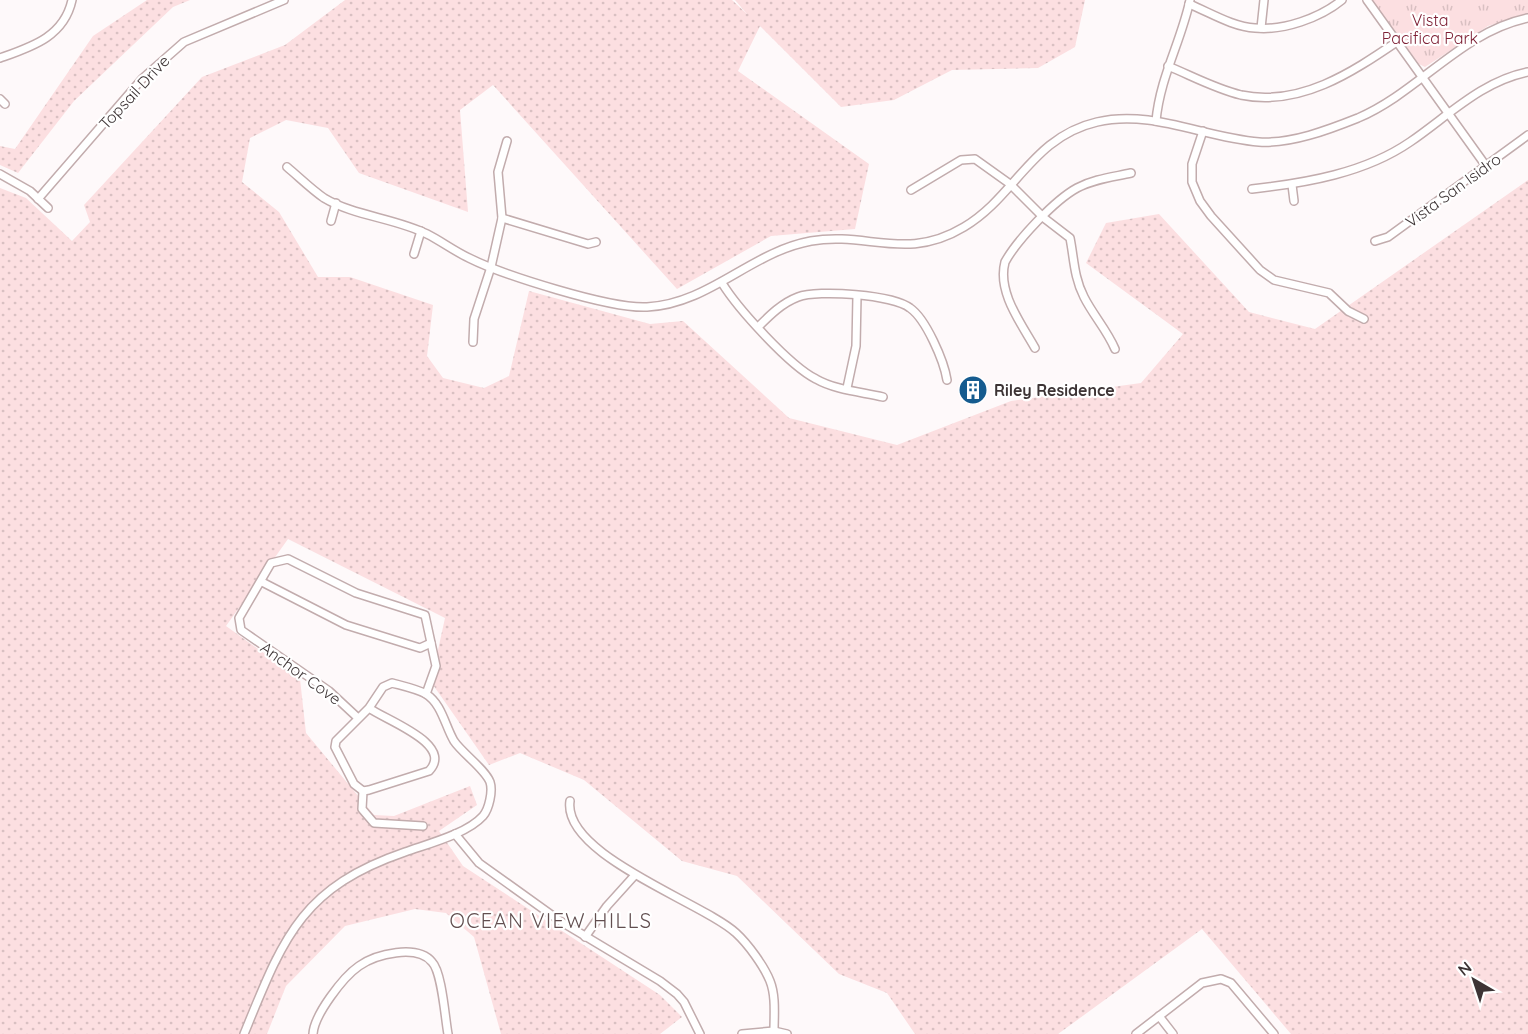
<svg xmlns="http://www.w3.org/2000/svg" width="1528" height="1034" font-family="Quicksand,sans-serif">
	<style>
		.grass { fill: url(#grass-dots) }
		.park { fill: url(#park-tufts) }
		.pitch { fill: #fcdfe1 }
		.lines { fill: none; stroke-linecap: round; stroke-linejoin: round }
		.minor-casing { stroke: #c2acad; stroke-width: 10 }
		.minor { stroke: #fff; stroke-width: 7 }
		.labels { text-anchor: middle; stroke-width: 4.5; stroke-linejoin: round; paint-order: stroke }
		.park-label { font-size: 16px; fill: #7e2035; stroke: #fff }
		.street-label { font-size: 16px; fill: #3d3435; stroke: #fff }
		.poi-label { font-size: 16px; font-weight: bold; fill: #3d3435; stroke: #fff; text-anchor: start }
		.quarter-label { font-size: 20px; letter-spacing: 1.5px; fill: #624f50; stroke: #fff }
	</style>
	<defs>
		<pattern id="grass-dots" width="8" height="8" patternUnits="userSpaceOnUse" patternTransform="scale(1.5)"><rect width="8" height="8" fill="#fcdfe1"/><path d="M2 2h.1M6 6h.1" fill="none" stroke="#d9c0c2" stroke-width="1.8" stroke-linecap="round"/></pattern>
		<pattern id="park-tufts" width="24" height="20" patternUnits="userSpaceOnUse" patternTransform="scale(1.5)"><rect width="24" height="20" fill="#fcdfe1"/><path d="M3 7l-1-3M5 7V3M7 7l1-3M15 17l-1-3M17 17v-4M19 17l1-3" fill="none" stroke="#d9c0c2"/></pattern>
	</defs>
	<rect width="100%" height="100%" fill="#fef9fa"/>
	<g class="grass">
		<path d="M147,0H190L173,7L74,101L18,173L0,165V146L15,149L93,36Z"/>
		<path d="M345,0H732L747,14L735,0H1085L1075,47L1038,68L952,70L894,100L841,107L760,26L738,71L869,164L855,229L771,236L677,289L493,85L460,110L468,212L359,173L328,128L286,120L250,138L242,182L279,212L318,277H350L433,305L427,356L443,378L484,388L509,376L529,291L650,324L683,321L789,418L897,445L1011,401L1141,383L1183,334L1086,263L1106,223L1159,214L1249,312L1315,329L1528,180V1034H1291L1202,929L1058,1034H915L887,993L839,974L737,876L682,861L584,780L520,753L489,765L431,682L445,618L288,539L226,626L300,679L306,733L374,815L394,816L470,786L477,805L439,831L463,866L660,995L682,1017L660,1034H501L474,937L446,913L415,909L345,926L286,986L267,1034H0V188L26,198L72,241L90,222L84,205L202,77L285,45Z"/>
	</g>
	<path class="park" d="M1372,0H1528V13L1488,26L1425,67L1419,64Z"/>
	<path class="pitch" d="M1449,19L1455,32L1432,43L1426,29Z"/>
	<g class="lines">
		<g class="minor-casing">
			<g id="minor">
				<path d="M1367,0L1486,166"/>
				<path d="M1189,4C1209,12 1233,27 1255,28C1283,31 1320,18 1342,0"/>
				<path d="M1261,28L1264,0"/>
				<path d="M0,58C31,47 64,37 72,0"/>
				<path d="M1168,66C1192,76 1216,89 1241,95C1300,107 1351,73 1398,41"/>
				<path d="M0,99L5,104"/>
				<path d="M1156,121C1160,77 1181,42 1190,0"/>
				<path d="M1203,131L1192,164V182L1200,201L1211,216L1260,270L1274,280L1329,293L1348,311L1364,319"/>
				<path d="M287,167C299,177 311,189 324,198C354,216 395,218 427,234C441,241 454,251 469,258C503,275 610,309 647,307C709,304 751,252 811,241C867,231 906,262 964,227C1015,197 1032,137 1097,122C1152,109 1204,138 1259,142C1291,144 1328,130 1358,118C1419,92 1461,32 1528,18"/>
				<path d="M0,174L30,191L48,208"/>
				<path d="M1292,185L1294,201"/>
				<path d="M1252,189C1306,183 1365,173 1410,142C1448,116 1482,81 1528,72"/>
				<path d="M911,190L961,160L975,159L1010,184L1044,218L1070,238C1074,258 1074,278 1084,297C1093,315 1107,330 1115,349"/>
				<path d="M38,199L142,79L184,42L284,0"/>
				<path d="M502,218L588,244L596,242"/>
				<path d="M331,221L336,203"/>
				<path d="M1375,241L1388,237L1528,135"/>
				<path d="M414,254L421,231"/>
				<path d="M722,283C738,309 790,366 816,379C835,390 862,392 883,397"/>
				<path d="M758,327C770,315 782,303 798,297C818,289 894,295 910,308C926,319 944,361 947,380"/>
				<path d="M473,342L474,319L491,267L502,218L498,172L507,141"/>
				<path d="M1035,348C1021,323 997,292 1005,262C1017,240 1055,200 1077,188C1094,179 1113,177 1131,173"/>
				<path d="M847,388L856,346L857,296"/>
				<path d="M262,582L346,625L420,648L431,643"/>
				<path d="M358,718L329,691L241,630L239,618L271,563L288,559L356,593L425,615L436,666L426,694"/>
				<path d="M363,791L362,809L374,823L423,826"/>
				<path d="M570,801C562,855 702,902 736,933C748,944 764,966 770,981C776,996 774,1015 774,1031"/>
				<path d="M455,834L479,863L560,921L660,981L677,994L684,1002L700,1034"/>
				<path d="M585,937L607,906L635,875"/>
				<path d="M1159,1016L1173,1034"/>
				<path d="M244,1034C283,939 300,888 405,852C427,844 467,834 483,816C489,809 493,791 490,782C485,769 462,753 454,741C445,726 442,704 426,694C417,689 403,686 392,683L383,687L369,708L336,741L335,747L354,784L363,791L369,790L429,771C455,744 385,720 369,708"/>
				<path d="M313,1034C314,1015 343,977 359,966C376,954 417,944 432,962C442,972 445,1018 448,1034"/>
				<path d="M742,1034L774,1031L787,1034"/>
				<path d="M1136,1034L1202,983L1221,979L1231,983L1274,1034"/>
			</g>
		</g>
		<use href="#minor" class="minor"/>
	</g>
	<defs>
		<g id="building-disc" transform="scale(1.5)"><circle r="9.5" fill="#155b8f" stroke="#fff"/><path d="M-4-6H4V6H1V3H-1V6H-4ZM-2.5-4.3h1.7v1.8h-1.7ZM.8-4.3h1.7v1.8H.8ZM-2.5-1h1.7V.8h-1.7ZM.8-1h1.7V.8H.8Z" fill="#fff"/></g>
	</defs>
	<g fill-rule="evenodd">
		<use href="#building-disc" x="973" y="390"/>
	</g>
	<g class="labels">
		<g class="park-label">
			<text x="1430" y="26">Vista<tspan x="1430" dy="18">Pacifica Park</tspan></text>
		</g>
		<g class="street-label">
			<text transform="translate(134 92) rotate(-47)" y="6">Topsail Drive</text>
			<text transform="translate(1453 190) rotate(-36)" y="6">Vista San Isidro</text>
			<text transform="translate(301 673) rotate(36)" y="6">Anchor Cove</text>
		</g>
		<g class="poi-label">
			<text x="994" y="396">Riley Residence</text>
		</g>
		<g class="quarter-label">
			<text x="551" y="928">OCEAN VIEW HILLS</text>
		</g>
	</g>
	<g transform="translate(1474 980) rotate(321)" stroke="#ffffff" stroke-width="4.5" paint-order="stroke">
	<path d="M0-4.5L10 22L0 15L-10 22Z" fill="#3d3435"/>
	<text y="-9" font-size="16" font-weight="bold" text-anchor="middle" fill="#3d3435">N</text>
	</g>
</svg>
